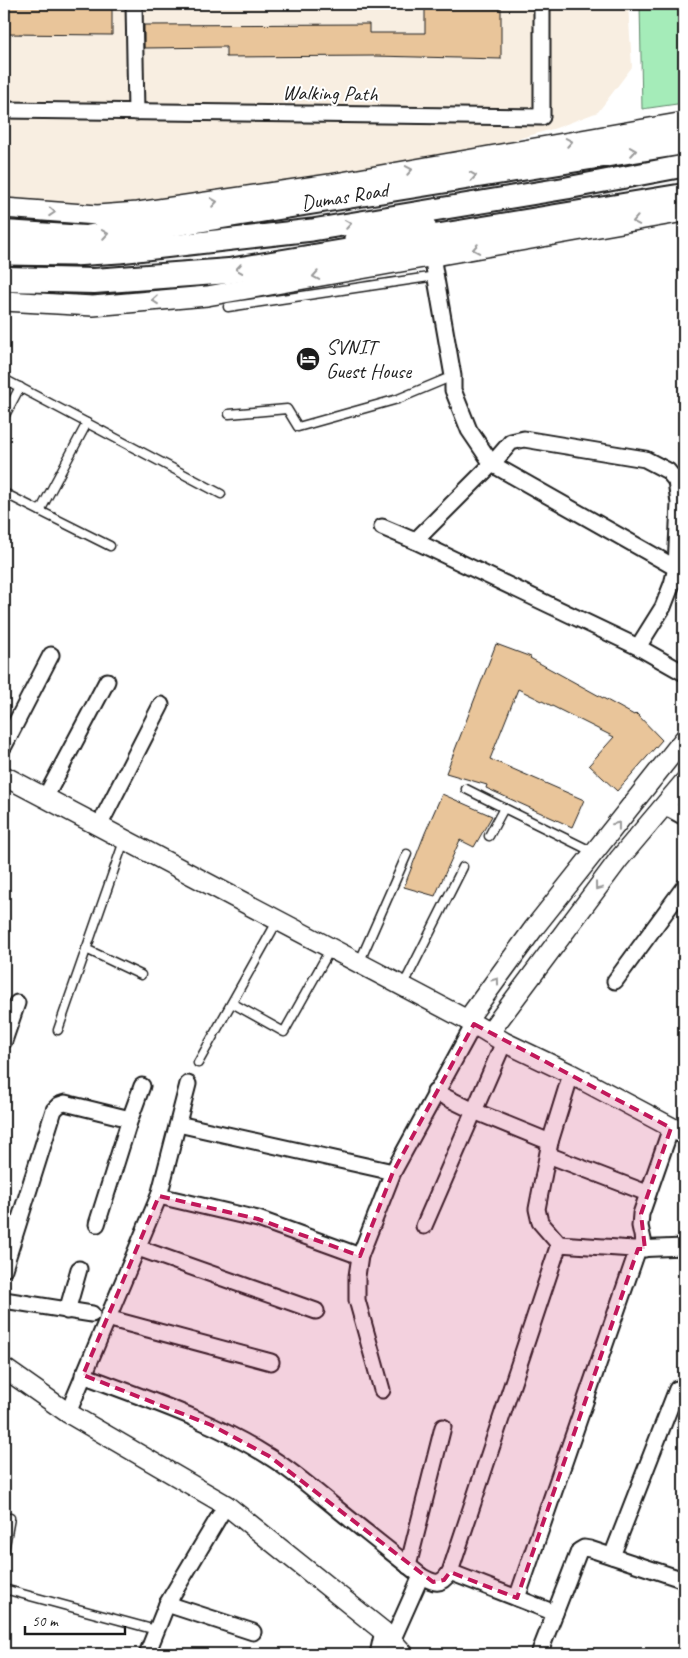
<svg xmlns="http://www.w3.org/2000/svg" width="688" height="1658" font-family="Caveat,sans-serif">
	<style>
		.built { fill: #f8eee1 }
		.green { fill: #a5ecb9; stroke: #60846a }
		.building { fill: #e9c59a; stroke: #1c1c1c }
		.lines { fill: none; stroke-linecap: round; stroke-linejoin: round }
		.service-casing { stroke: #1c1c1c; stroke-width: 11 }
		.minor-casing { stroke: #1c1c1c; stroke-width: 19 }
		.tertiary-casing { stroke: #1c1c1c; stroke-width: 22 }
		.secondary-casing { stroke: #1c1c1c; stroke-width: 25 }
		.primary-casing { stroke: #1c1c1c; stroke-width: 28 }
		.service { stroke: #fff; stroke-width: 8 }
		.minor { stroke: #fff; stroke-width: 15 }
		.tertiary { stroke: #fff; stroke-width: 19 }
		.secondary { stroke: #fff; stroke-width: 21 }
		.primary { stroke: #fff; stroke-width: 24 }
		.oneway { stroke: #999 }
		.marked { fill: #c2185b; fill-opacity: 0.2; stroke: #c2185b; stroke-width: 4; stroke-dasharray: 10 6; stroke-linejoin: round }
		.labels { text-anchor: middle; stroke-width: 4; stroke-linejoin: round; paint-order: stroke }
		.street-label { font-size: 21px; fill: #1c1c1c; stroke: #fff }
		.poi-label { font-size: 21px; fill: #1c1c1c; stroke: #fff; text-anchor: start }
	</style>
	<rect width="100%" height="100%" fill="#fff"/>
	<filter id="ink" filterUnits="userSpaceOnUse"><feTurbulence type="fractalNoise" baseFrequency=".02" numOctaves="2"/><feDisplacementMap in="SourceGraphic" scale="10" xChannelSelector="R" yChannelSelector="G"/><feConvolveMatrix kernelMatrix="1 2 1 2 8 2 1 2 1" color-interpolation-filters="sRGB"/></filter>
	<g filter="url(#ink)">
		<path class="built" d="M4,4H628L632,67L598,112L556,128L275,209L85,232L4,227Z"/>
		<path class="green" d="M640,4H684V103L642,109Z"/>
		<g class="building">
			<path d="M4,4H112V35L4,34Z"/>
			<path d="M425,7L501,8V59L375,56L226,57V47L144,48V25L369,24V33H425Z"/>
			<path d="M496,644L531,657L530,658L634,715L636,713L662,740L617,791L589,765L614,737L518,689L490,759L584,800L572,827L486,788L487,785L446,773Z"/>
			<path d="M442,794L492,816L474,847L460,840L435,896L404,887L425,833Z"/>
		</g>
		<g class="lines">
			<g class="service-casing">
				<g id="service">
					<path d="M228,307L436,276"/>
					<path d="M4,379L221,494"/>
					<path d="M229,414L287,409L298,427L398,399L453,376"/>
					<path d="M4,417L20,387"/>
					<path d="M4,493L110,546"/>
					<path d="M40,511L87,423"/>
					<path d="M466,789L504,808"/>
					<path d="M489,836L504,808L593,852"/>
					<path d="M86,949L141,975"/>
					<path d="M359,963L407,854"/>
					<path d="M403,986L463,867"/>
					<path d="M232,1003L284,1032L331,948"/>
					<path d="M58,1030L124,841"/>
					<path d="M198,1063L278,920"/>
					<path d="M4,1551L10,1518"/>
					<path d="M4,1589L156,1630"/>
				</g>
			</g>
			<g class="minor-casing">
				<g id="minor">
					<path d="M134,4L136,112"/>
					<path d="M4,110L542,117V4"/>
					<path d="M432,256L453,376V390L469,430L492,464L676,568"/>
					<path d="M382,527L415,541"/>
					<path d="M638,647L663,607L672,584L676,568L679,503L676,481L668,471L645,459L524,439L511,442L492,464L415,541L638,647L684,673"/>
					<path d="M4,746L51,655"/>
					<path d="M45,798L107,681"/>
					<path d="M664,806L684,817"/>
					<path d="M99,826L161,705"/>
					<path d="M615,981L684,887"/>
					<path d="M4,1041L17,1003"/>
					<path d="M571,1074L550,1142L537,1209L540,1222L559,1244L633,1249L684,1247"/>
					<path d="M435,1092L474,1111L550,1142"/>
					<path d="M178,1124L393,1172"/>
					<path d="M548,1155L647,1193"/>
					<path d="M159,1196L258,1219L360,1256"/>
					<path d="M97,1224L130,1119L142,1086"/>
					<path d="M424,1226L504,1042"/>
					<path d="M138,1248L316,1311"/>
					<path d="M645,1249L640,1226L641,1214L671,1128"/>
					<path d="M4,1269L54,1110L59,1105L65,1103L130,1119"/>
					<path d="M4,1300L92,1314"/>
					<path d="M67,1311L79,1269"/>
					<path d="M107,1318L271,1362"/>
					<path d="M83,1375C146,1399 211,1420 268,1456C290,1469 309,1486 329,1502C359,1527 390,1551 421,1576C434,1583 440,1587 450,1572L559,1244"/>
					<path d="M382,1390L357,1300V1276L360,1256L393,1172L474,1024"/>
					<path d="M68,1413L159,1196L188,1084"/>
					<path d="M612,1556L677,1389"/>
					<path d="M408,1566L443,1427"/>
					<path d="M450,1572L555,1613"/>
					<path d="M517,1598L638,1249"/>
					<path d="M167,1604L253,1632"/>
					<path d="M392,1641L421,1576"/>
					<path d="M147,1654L167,1604L226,1505"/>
					<path d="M378,1654L383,1631"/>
					<path d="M539,1654L579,1551L584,1548L590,1549L684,1580"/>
				</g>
			</g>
			<g class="tertiary-casing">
				<g id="tertiary">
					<path d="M4,208L97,215L138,212L330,184L684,122"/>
					<path d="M4,301L93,306L207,296L684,212"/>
					<path d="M4,776L467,1020L504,1042L571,1074L684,1134"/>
					<path d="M467,1020L534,928L684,739"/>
					<path d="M489,1033L619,859L684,782"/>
					<path d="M4,1368L68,1413L226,1505L383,1631L404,1654"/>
				</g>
			</g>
			<g class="secondary-casing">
				<g id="secondary">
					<path d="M355,239L425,226"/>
					<path d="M4,254L73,255L119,252L312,230L567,188L684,166"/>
				</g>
			</g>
			<g class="primary-casing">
				<g id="primary">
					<path id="s1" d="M4,233L85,238L684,142"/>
					<path d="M4,279L94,281L229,271L684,196"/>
				</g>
			</g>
			<use href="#service" class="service"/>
			<use href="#minor" class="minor"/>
			<use href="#tertiary" class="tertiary"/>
			<use href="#secondary" class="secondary"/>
			<use href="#primary" class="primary"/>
		</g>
		<defs><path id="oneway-chevron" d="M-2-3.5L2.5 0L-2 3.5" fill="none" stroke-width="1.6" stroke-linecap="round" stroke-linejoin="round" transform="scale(1.25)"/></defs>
		<g class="oneway">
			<use href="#oneway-chevron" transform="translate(569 142) rotate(-10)"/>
			<use href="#oneway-chevron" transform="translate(633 151) rotate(-9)"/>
			<use href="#oneway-chevron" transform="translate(409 170) rotate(-10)"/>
			<use href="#oneway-chevron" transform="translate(473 176) rotate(-9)"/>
			<use href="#oneway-chevron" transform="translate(214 202) rotate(-9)"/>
			<use href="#oneway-chevron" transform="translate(52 212) rotate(4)"/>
			<use href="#oneway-chevron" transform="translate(636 221) rotate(169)"/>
			<use href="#oneway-chevron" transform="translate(348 224) rotate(-9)"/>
			<use href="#oneway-chevron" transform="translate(105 234) rotate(-9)"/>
			<use href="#oneway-chevron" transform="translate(476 249) rotate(170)"/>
			<use href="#oneway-chevron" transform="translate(239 269) rotate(171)"/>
			<use href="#oneway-chevron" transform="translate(316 276) rotate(170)"/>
			<use href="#oneway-chevron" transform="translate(155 300) rotate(175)"/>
			<use href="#oneway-chevron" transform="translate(617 825) rotate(-52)"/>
			<use href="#oneway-chevron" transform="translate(598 887) rotate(127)"/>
			<use href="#oneway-chevron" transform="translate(496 981) rotate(-54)"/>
		</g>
	</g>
	<path class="marked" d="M474,1024L671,1128L641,1214L645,1249H638L517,1598L450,1572L444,1580L433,1582L269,1456L211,1425L83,1375L159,1196L258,1219L360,1256L393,1172Z"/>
	<defs>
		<g id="hotel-disc" transform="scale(1.25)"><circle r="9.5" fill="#1c1c1c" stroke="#fff"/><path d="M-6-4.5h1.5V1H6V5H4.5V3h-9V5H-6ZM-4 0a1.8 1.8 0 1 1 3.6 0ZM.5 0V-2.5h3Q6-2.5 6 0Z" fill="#fff"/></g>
	</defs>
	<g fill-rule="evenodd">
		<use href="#hotel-disc" x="308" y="359"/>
	</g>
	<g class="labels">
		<g class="street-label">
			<text transform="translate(330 93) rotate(1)" y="7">Walking Path</text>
			<text dy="7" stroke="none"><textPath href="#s1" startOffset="344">Dumas Road</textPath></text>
		</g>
		<g class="poi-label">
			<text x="326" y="354">SVNIT<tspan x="326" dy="24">Guest House</tspan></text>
		</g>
	</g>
	<rect width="688" height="1658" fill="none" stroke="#fff" stroke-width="20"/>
	<rect x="10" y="10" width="668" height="1638" fill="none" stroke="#1c1c1c" stroke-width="2" filter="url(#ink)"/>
	<path d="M25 1626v8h100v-8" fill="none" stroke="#1c1c1c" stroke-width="2.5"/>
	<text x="32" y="1626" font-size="15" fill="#1c1c1c" stroke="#ffffff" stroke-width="4" paint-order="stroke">50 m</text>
</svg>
